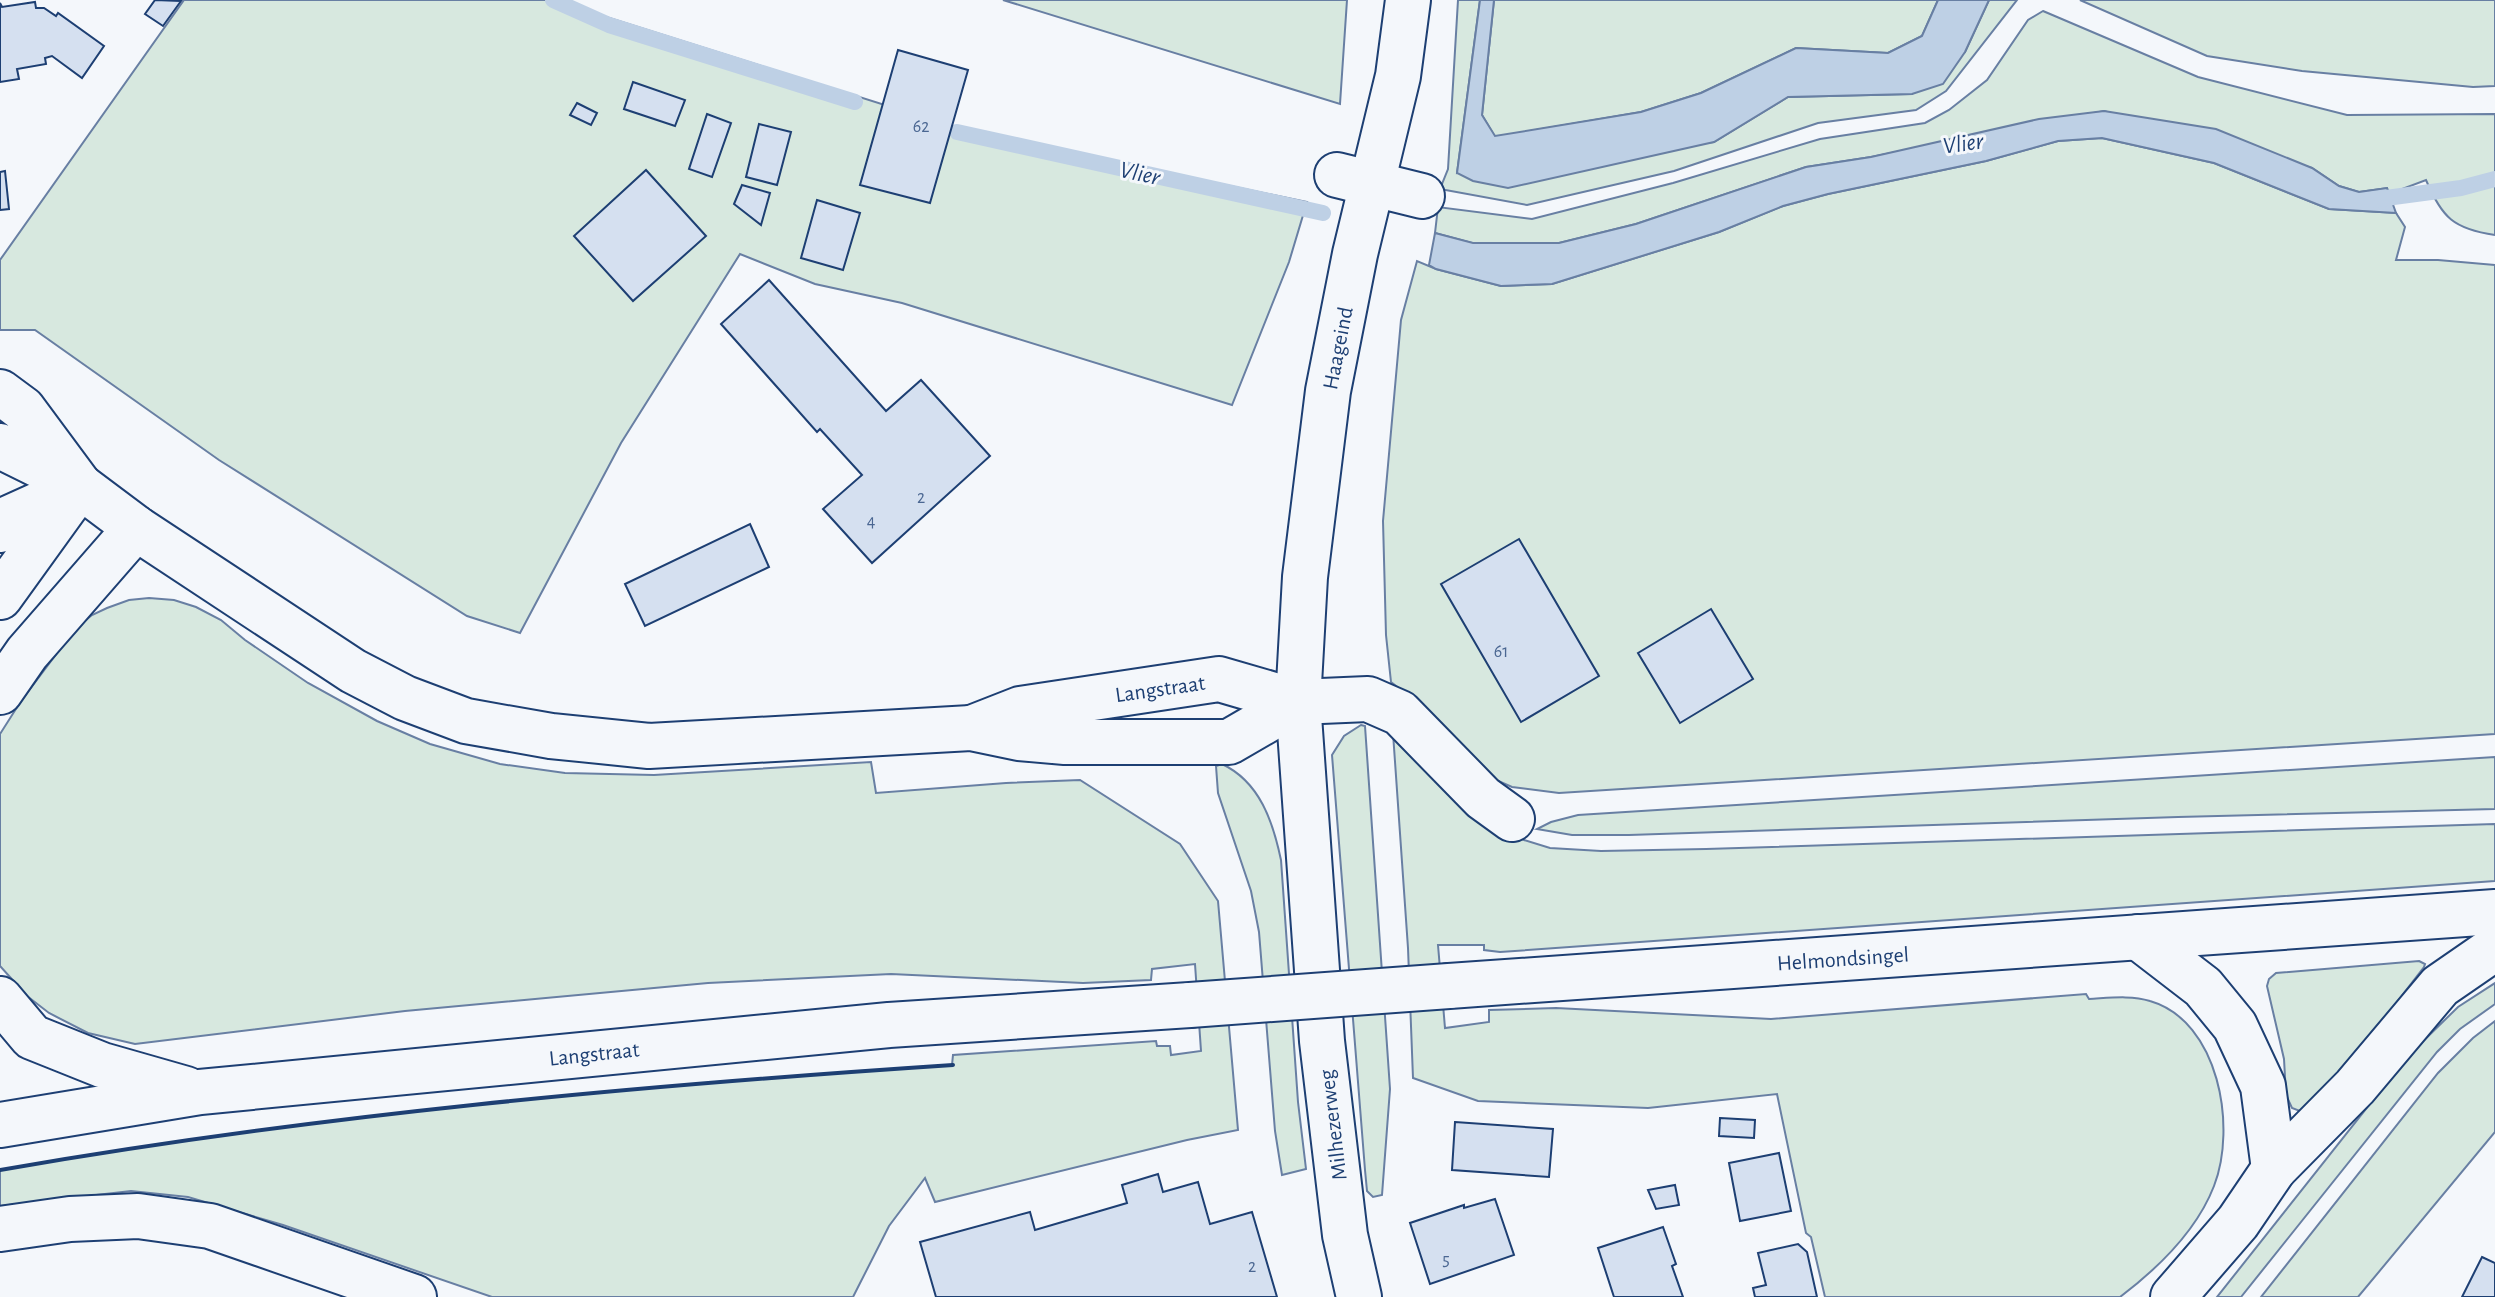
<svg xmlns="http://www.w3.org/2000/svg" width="2495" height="1297" font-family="'Alegreya Sans',sans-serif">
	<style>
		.green { fill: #d7e8df; stroke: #687fa3; stroke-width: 2 }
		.water { fill: #bed0e5; stroke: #687fa3; stroke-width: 2 }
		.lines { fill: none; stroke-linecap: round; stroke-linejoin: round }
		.stream { stroke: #bed0e5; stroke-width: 16 }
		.building { fill: #d5e0f0; stroke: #1d3f73; stroke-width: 2 }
		.minor-casing { stroke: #1d3f73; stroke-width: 48 }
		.major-casing { stroke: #1d3f73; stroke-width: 48 }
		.minor { stroke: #f4f7fb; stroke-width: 44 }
		.major { stroke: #f4f7fb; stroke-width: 44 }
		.major-bridge-casing { stroke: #1d3f73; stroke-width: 48; stroke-linecap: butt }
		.major-bridge { stroke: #f4f7fb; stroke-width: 44 }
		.wall { stroke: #1d3f73; stroke-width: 4 }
		.labels { text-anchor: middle; stroke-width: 6; stroke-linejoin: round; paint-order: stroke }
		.number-label { font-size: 18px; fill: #4b6792 }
		.street-label { font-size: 22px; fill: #1d3f73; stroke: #f4f7fb }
		.water-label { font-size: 24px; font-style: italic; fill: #1d3f73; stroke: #f4f7fb }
	</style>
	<rect width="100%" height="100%" fill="#f4f7fb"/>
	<g class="green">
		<path d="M184,0H567L603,16L964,130L1307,202L1289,262L1232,405L902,303L815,284L740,254L621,443L520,633L467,616L219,460L35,330H0V260Z"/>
		<path d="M1003,0H1347L1340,104Z"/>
		<path d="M1458,0H1480L1457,173L1714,142L1788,97L1912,94L1965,52L1989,0H2017L1946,91L1916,110L1818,123L1674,171L1527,205L1440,189L1448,169Z"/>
		<path d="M1494,0H1938L1922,36L1888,53L1796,48L1701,93L1641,112L1495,137L1482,115Z"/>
		<path d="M2080,0H2495V86L2473,87L2302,71L2207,56Z"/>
		<path d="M2043,11L2198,77L2347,115L2495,114V235C2454,229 2442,218 2426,180L2389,194L2387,188L2359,192L2339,186L2312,168L2104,111L1871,157L1806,167L1636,224L1559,243H1472L1435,233L1438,207L1532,219L1673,183L1820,139L1925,123L1949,110L1987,80L2028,20Z"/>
		<path d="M2102,138L2214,163L2329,209L2396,213L2405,227L2396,260H2438L2495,265V734L1559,793L1512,787L1480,773L1405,693L1391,682L1386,635L1383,521L1401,320L1417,261L1436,269L1501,286L1552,284L1719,232L1783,206L1828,194L1986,161L2058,141Z"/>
		<path d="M149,598L174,600L196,607L221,620L245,640L308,683L377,721L430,744L500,764L565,773L654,775L871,762L876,793L1006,783L1080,780L1180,844L1218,901L1238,1130L1187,1140L935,1202L925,1178L889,1226L853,1297H492L283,1225L188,1197L131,1191L0,1206V1170C315,1115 634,1086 952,1065L953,1055L1156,1041L1157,1046H1170L1171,1055L1201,1051L1195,964L1152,969L1151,980L1083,983L891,974L708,983L405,1011L135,1044L88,1033L49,1013L27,996L0,966V734L21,701L76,628L92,615L107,608L129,600Z"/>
		<path d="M1361,725L1365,726L1390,1089L1382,1195L1373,1197L1367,1191L1365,1170L1332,755L1344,736Z"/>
		<path d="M1393,733L1499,827L1524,840L1550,848L1601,851L1706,849L2495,824V881L1500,952L1484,950V945H1438L1445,1028L1489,1022V1010L1556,1008L1771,1019L2086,994L2089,999C2109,998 2131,995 2150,1001C2219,1021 2237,1127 2214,1186C2197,1230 2157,1269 2120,1297H1825L1811,1237L1806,1233L1777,1094L1648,1108L1478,1101L1413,1078L1408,948Z"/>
		<path d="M2495,757V809L2178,817L1629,835H1572L1537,829L1551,822L1578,815Z"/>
		<path d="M1222,764C1260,782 1273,822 1281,860L1298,1102L1306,1169L1282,1175L1275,1131L1259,932L1251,891L1218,793L1216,766Z"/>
		<path d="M2419,961L2425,964L2424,967L2315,1108L2305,1113L2292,1108L2286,1095L2284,1059L2267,986L2269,979L2276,973Z"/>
		<path d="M2495,983V1004L2460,1029L2437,1052L2241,1297H2217L2408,1056L2458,1007Z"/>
		<path d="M2495,1021V1132L2358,1297H2261L2438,1073L2473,1038Z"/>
	</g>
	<g class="water">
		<path d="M1480,0H1494L1482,115L1495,136L1641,112L1701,93L1796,48L1888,53L1922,36L1938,0H1989L1965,52L1943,84L1912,94L1788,97L1714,142L1508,188L1473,181L1457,173Z"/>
		<path d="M2104,111L2216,129L2312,168L2339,186L2359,192L2387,188L2396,213L2329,209L2214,163L2102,138L2058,141L1986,161L1828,194L1783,206L1719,232L1552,284L1501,286L1436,269L1429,265L1435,233L1473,243H1559L1636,224L1806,167L1871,157L2039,119Z"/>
	</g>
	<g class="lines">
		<g class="stream">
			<path d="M553,0L609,25L855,102"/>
			<path d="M957,132L1323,213"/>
			<path d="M2371,200L2461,188L2495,179"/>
		</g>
	</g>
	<g class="building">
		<path d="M155,0L181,1L163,26L145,14Z"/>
		<path d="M35,2L36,8H44L56,16L58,13L104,46L82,78L52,56L45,58L46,64L17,69L19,79L0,82V3L2,7Z"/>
		<path d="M898,50L968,70L930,203L860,185Z"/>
		<path d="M633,82L685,100L675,126L624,109Z"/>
		<path d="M577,103L597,113L591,125L570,115Z"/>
		<path d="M707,114L731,123L712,177L689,169Z"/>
		<path d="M759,124L791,132L777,185L746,177Z"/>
		<path d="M646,170L706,236L633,301L574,236Z"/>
		<path d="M5,171L9,209L0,210V172Z"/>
		<path d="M742,185L770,193L761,225L734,204Z"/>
		<path d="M817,200L860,213L843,270L801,258Z"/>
		<path d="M769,280L886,411L921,380L990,456L872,563L823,509L862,475L820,429L817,432L721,324Z"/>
		<path d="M750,524L769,567L645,626L625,584Z"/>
		<path d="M1519,539L1599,676L1521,722L1441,584Z"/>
		<path d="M1711,609L1753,679L1680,723L1638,653Z"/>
		<path d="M1720,1118L1755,1120L1754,1138L1719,1136Z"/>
		<path d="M1455,1122L1553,1129L1549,1177L1452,1170Z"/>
		<path d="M1779,1153L1791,1211L1740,1221L1729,1163Z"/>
		<path d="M1158,1174L1163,1192L1198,1182L1210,1224L1252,1212L1277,1297H936L920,1242L1030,1212L1035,1230L1127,1203L1122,1185Z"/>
		<path d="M1675,1185L1679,1205L1656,1209L1648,1190Z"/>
		<path d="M1495,1199L1514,1255L1430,1284L1410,1223L1464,1205V1208Z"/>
		<path d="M1663,1227L1676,1264L1672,1266L1683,1297H1614L1598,1248Z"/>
		<path d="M1798,1244L1807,1252L1817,1297H1755L1753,1288L1766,1285L1758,1253Z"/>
		<path d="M2482,1257L2495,1263V1297H2462Z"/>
	</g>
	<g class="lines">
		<g class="minor-casing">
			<g id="minor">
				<path d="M1408,0L1398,76L1355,254L1328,391L1305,577L1298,702L1368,699L1400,713L1483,798L1512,819"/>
				<path d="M1337,175L1422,196"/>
				<path d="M0,392L23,409L80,486"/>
				<path d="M0,446L73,482"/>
				<path d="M0,530L9,518L80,486"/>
				<path d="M0,1229L70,1219L138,1216L210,1226L414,1297"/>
			</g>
		</g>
		<g class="major-casing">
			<g id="major">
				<path d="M0,597L80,486L136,528L353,671L405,698L466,721L551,736L649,746L971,728L1019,738L1065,742H1229L1298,702"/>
				<path d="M0,692L27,653L136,528"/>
				<path d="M1298,702L1322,1041L1345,1235L1359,1297"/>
				<path d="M974,727L1020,709L1219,679L1298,702"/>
				<path d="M2138,937L2203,987L2235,1026L2263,1086L2274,1169"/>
				<path d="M1449,986L2495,912"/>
				<path d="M0,999L32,1037L102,1065L186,1089"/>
				<path d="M0,1125L200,1092L889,1025L1190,1005"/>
				<path d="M2173,1297L2238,1222L2274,1169L2355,1087L2440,986L2495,948"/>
			</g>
		</g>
		<use href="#minor" class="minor"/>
		<use href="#major" class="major"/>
		<g class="major-bridge-casing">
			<path id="major-bridge" d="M1190,1005L1449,986"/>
		</g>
		<use href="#major-bridge" class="major-bridge"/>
		<path class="wall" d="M0,1170C315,1115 634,1086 953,1065"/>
	</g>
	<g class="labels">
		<g class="number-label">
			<text x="921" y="132">62</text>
			<text x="921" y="503">2</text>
			<text x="871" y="527">4</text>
			<text x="1501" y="657">61</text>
			<text x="1446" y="1265">5</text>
			<text x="1252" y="1272">2</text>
		</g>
		<g class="street-label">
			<text transform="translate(1337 348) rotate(-79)" y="8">Haageind</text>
			<text transform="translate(1160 688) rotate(-8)" y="8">Langstraat</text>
			<text transform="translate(1843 958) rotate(-4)" y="8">Helmondsingel</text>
			<text transform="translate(594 1053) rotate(-6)" y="8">Langstraat</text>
			<text transform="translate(1332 1125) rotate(-97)" y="8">Milhezerweg</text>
		</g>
		<g class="water-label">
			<text transform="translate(1963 143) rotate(-8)" y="8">Vlier</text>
			<text transform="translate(1140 173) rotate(12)" y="8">Vlier</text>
		</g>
	</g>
</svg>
